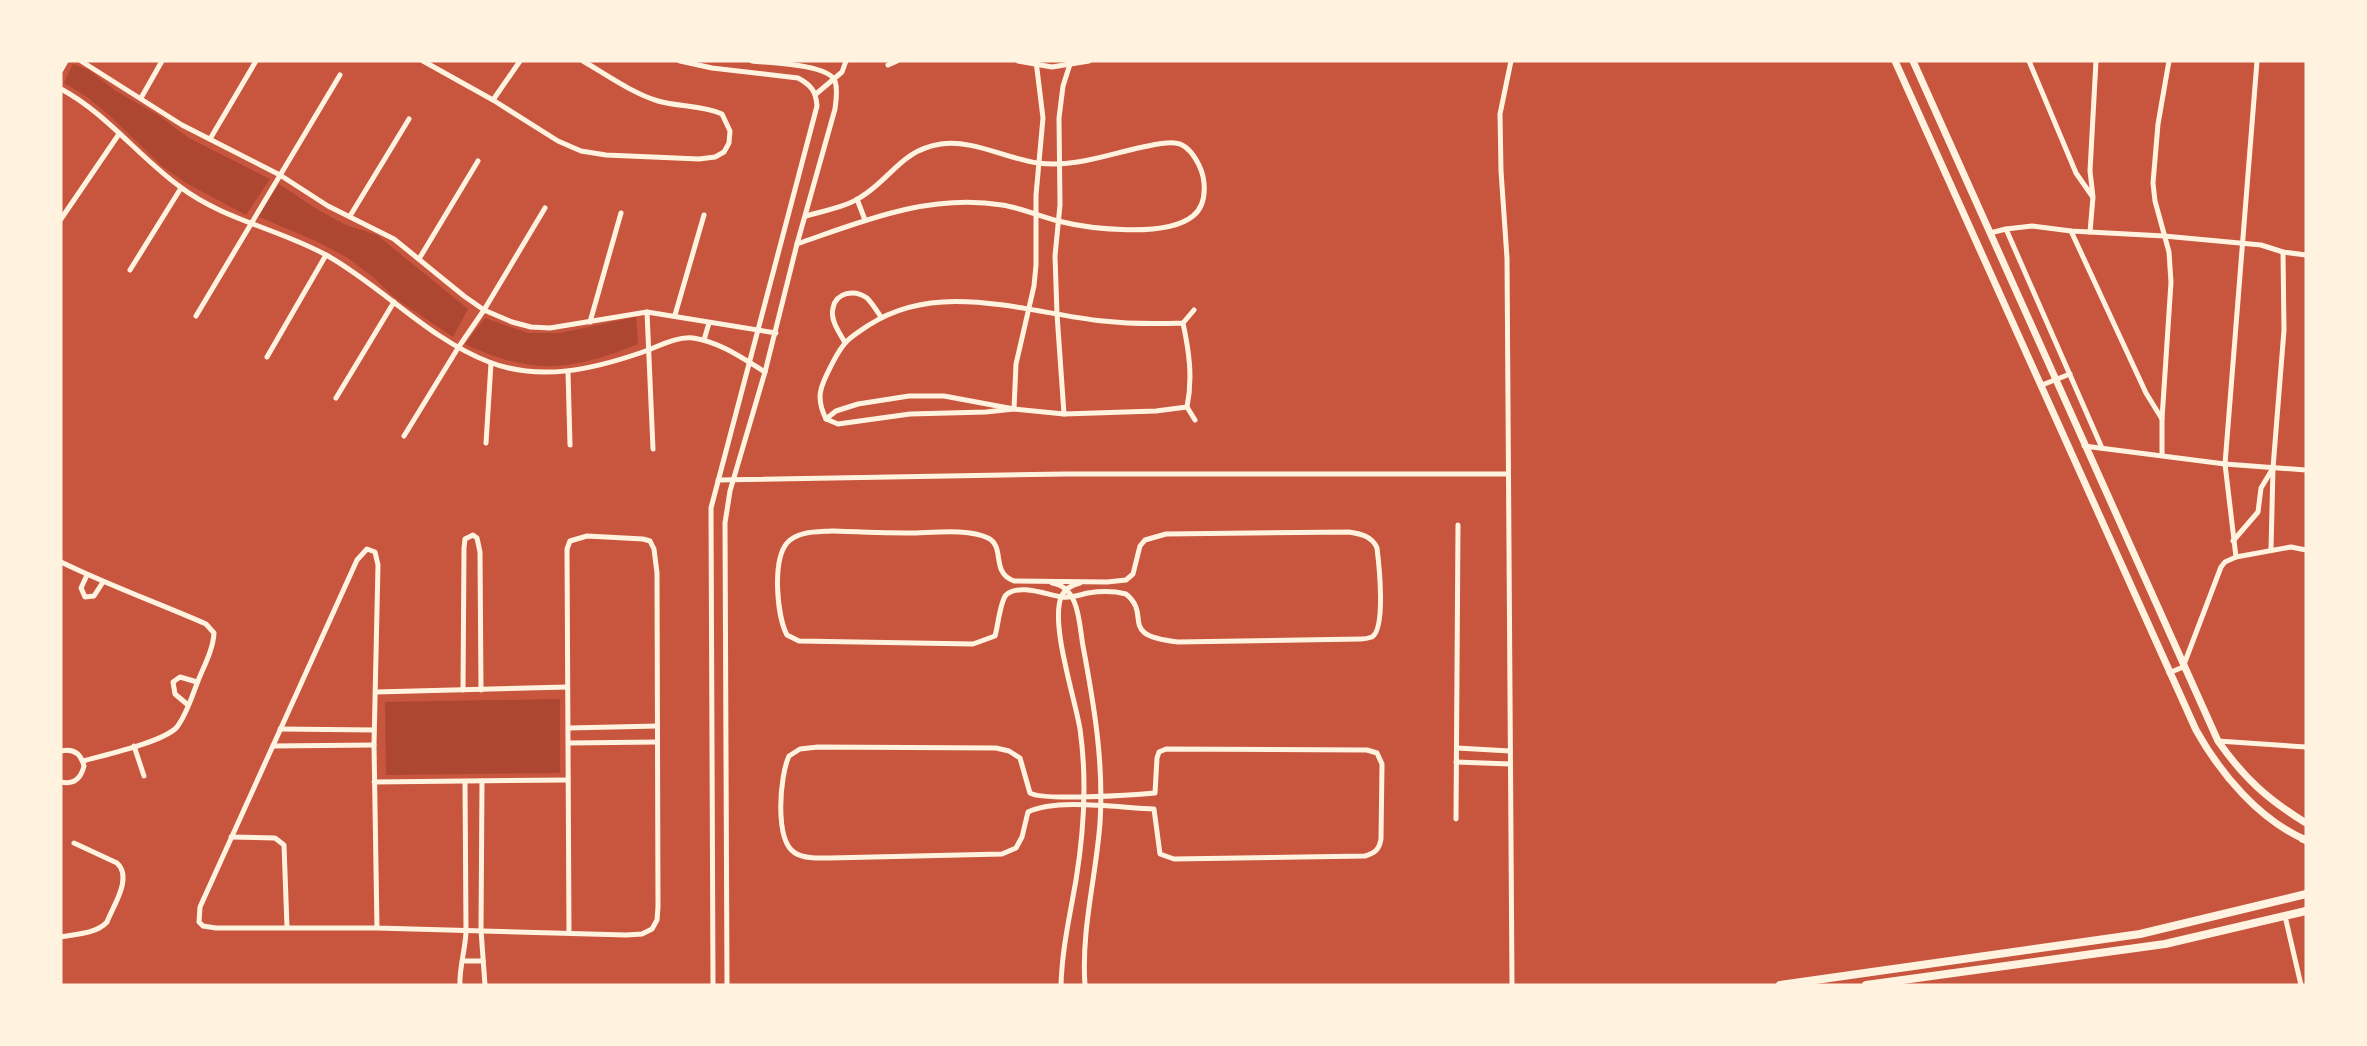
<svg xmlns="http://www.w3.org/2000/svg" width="2367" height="1046" font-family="'Fira Sans',sans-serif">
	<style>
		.green { fill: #ae4732 }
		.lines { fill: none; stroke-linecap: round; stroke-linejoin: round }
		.minor { stroke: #fff3e0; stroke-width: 5 }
		.secondary { stroke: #fff3e0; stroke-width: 7 }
		.primary { stroke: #fff3e0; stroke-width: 8 }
	</style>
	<rect width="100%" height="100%" fill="#c8553d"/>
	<g class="green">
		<path d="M73,64L89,70L116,91L158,115L189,138L270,179L246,215L186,183L163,167L110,116L87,97L64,83Z"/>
		<path d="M279,184L318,210L346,225L377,235L468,309L453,337L396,299L374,278L348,258L318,242L257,216Z"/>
		<path d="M636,317L638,344C570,371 534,376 465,344L485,318L528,333H560Z"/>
		<path d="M560,699V773L386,775L385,702Z"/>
	</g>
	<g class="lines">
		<g class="minor">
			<path d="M81,61L182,125L280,175L328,206L394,239L464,296L484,310L512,322L531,327L550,328L647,312L776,333"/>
			<path d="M423,61L493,100L558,141L581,151L606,155L699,159L715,157L724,152L729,143L730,131L722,114C703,105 679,107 658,101C632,93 607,75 583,61"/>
			<path d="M680,61L712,68L798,78C811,85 816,91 817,106L711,508L713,985"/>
			<path d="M1018,61L1052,67L1089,61"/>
			<path d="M1511,61L1500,114L1501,171L1507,258L1512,985"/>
			<path d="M2029,61L2076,173L2092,196"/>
			<path d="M888,65L897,61"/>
			<path d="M61,70L66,61"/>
			<path d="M61,89C106,113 138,156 179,186C223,220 280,229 328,256C384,288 429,339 489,362C540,382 594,369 643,352C657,347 677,336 693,338C720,342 742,358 765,372"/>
			<path d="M816,94L842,72L846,61"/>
			<path d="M141,98L162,61"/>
			<path d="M493,100L520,61"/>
			<path d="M210,139L256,61"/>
			<path d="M857,199L865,220"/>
			<path d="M350,216L409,119"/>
			<path d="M61,219L119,134"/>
			<path d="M2006,229L2102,448"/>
			<path d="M2071,231L2146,393L2162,419"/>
			<path d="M2090,232L2093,197L2090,171L2096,61"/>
			<path d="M1990,233L2006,229L2032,226L2071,231L2164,236L2261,245L2283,252L2306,255"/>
			<path d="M797,244C863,221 930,193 1002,205C1021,208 1039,216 1058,221C1090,229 1166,238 1193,216C1203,208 1205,195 1204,183C1203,169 1191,144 1175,143C1164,142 1153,145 1143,147C1109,154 1074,168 1038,163C1008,159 971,139 941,144C901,150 892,178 861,197C846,207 823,211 806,216"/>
			<path d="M419,259L478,161"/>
			<path d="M130,270L181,188"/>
			<path d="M647,312L653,449"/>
			<path d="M675,315L704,215"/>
			<path d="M196,316L340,75"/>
			<path d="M590,322L621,213"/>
			<path d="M1183,323C1189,351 1193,378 1187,407L1156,411L1064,414L1014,409L944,396H909L858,404L836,411L826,419C814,395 822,384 833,362C844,341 849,338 869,325C939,279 1027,313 1103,321C1130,324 1156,324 1183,323L1194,310"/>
			<path d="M704,340L709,323"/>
			<path d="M844,341C839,332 830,320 833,308C836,292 855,289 867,298C872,303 877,311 881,317"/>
			<path d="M267,357L326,255"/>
			<path d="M568,372L570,445"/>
			<path d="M2042,385L2070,374"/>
			<path d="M336,398L394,302"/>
			<path d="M1187,407L1195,420"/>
			<path d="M1064,414L1057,314L1055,256L1060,205L1059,118L1063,86L1071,61"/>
			<path d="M826,419L838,424L910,414L986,412L1014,409L1016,364L1034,286L1036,265V195L1043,118L1036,61"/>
			<path d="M404,436L458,348L484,310L545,208"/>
			<path d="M486,443L491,363"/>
			<path d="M2084,446L2225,464L2306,470"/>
			<path d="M2162,455V419L2171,282L2169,252L2155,201L2153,183L2158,124L2169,61"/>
			<path d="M718,480L1066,474H1508"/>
			<path d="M831,531C857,532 882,533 908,533C931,533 968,528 988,538C1006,547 990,572 1014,581L1107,582L1126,580L1133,574L1140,546L1145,540L1166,534L1349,532C1361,534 1372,536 1377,548C1379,564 1386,628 1372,637C1369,638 1364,639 1361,639L1178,642C1116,635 1153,616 1126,594C1114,591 1101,591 1088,593C1079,595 1071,598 1062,597C1048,595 1018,583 1006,595C1000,602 998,626 995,636L973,644L799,641L787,635C777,616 772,561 787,543C797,531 817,532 831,531Z"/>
			<path d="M2233,541L2258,512L2261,488L2273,468"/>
			<path d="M2271,549L2273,468L2284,330L2283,252"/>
			<path d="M2236,557L2291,547L2306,550"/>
			<path d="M61,562C108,585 158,603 206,624L214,633C213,650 204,666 198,681C192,696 187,714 177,727C164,742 104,755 83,761"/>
			<path d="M87,575L81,588L85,597L94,596L103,582"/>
			<path d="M1052,583C1080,587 1079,625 1083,646C1094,705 1104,763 1100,823C1096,877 1081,930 1085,985"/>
			<path d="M2169,673L2183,667L2221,567L2225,562L2236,557L2225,464L2257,61"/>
			<path d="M463,690L464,548L465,539L473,535L477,538L480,552L481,690"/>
			<path d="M376,692L567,687"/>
			<path d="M188,705L175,694L173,682L180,677L197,682"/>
			<path d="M569,728L657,726"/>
			<path d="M280,729L374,730"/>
			<path d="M2218,741L2306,747"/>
			<path d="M569,743L657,742"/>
			<path d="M134,746L144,776"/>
			<path d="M273,746L374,745"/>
			<path d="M818,747L996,748L1009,751L1020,758L1030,793C1042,801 1134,795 1155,793L1157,758L1159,752L1166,749L1367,750L1377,753L1382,764L1381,839C1379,850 1375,853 1365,856L1174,859L1160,854L1154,809C1121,808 1057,798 1028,812L1022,837L1016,848L1002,854L830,858C819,858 805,859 795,853C774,840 780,775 789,756L800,749Z"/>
			<path d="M1457,748L1510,751"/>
			<path d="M61,751C74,748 81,754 84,766C81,778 74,785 61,782"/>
			<path d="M1456,762L1510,764"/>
			<path d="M482,781L481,930L485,985"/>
			<path d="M374,782L568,780"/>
			<path d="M1456,819L1458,525"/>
			<path d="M231,837L275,838L284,845L287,927"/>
			<path d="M2285,916L2301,985"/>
			<path d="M377,928L374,745L378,565L375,552L367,549L357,560L200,907L199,922L203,926L216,928H377L626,935L642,934L652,929L657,920L658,907L657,573L654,549L650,541L643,539L587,536L570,541L567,549L569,933"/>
			<path d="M61,937C76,934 96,934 107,922C113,906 133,878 117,863L74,843"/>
			<path d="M463,961H483"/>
			<path d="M460,985C459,967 466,948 466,930L465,782"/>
			<path d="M727,985L725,523L730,491L765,372L797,244L835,109C836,100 838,90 835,81C828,64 769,63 752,61"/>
			<path d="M1061,985C1062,949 1070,915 1076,880C1084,831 1087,778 1080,729C1075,698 1049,621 1062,595C1066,588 1072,585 1080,583"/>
		</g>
		<g class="secondary">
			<path d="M1895,61L2196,730C2220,773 2259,820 2306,840"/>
			<path d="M1913,61L2218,741C2244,778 2267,799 2306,823"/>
		</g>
		<g class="primary">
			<path d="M2303,839L2306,840"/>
			<path d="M1780,985L2140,934L2306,894"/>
			<path d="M1866,985L2165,944L2306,911"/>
		</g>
	</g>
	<rect width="2367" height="1046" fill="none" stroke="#fff3e0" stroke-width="125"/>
</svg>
